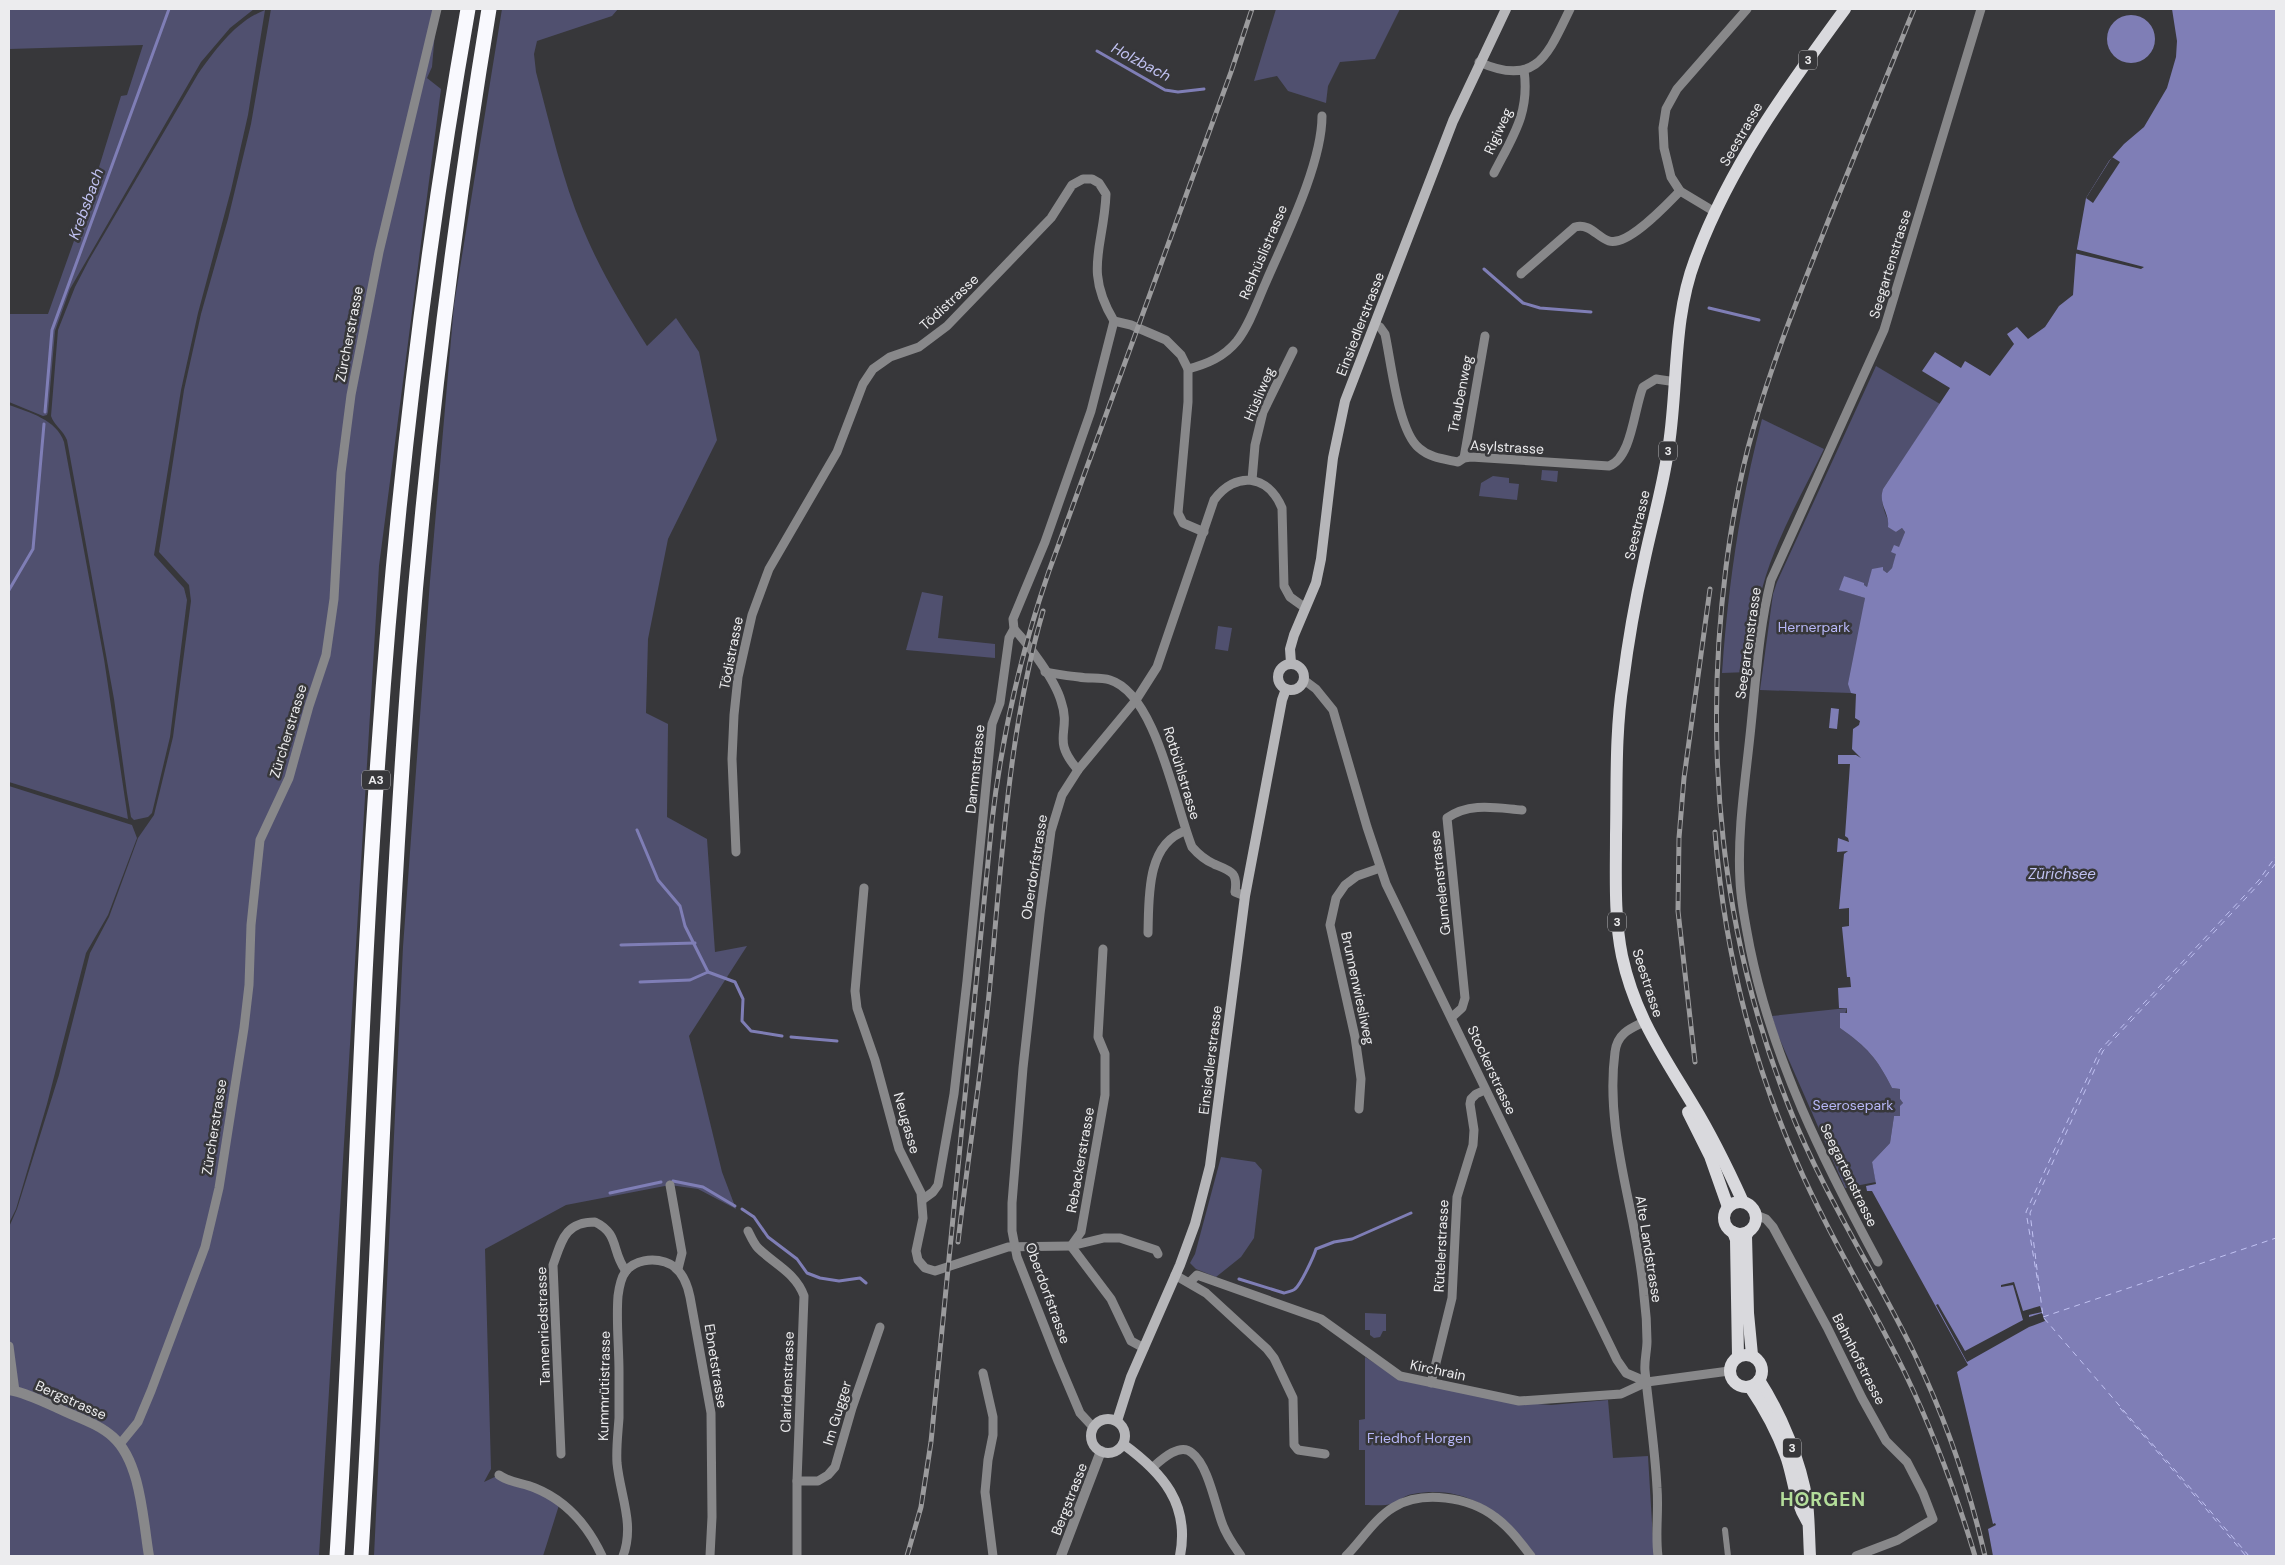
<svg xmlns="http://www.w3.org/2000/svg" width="2285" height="1565" font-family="'DM Sans',sans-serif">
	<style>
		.green { fill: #50506f }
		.water { fill: #7f7eb6 }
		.pier { fill: #37373a }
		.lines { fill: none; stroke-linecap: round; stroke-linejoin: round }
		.stream { stroke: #7f7eb6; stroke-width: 3 }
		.ferry { stroke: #c1c2f2; stroke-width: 1; stroke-dasharray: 6 5; stroke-linecap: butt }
		.pedestrian { stroke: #88888a; stroke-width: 6 }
		.minor { stroke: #88888a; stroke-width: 9 }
		.tertiary { stroke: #88888a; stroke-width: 10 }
		.secondary { stroke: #b6b6b9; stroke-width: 10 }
		.primary { stroke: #d9d9dd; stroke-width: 12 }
		.motorway { stroke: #f9f9fe; stroke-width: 15 }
		.rail-casing { stroke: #9b9b9d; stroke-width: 5 }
		.rail { stroke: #37373a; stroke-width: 3; stroke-dasharray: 9; stroke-linecap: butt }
		.labels { text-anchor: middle; stroke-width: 5; stroke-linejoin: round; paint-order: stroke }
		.shield { fill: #37373a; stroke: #b6b6b8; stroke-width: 1 }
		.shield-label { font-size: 12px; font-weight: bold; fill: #ececee }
		.street-label { font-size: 14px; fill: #ececee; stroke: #37373a }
		.park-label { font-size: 14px; fill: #b8b8f8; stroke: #37373a }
		.water-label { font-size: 15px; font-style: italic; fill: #c1c2f2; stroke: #37373a }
		.district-label { font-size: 19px; font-weight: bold; letter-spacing: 1px; fill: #b3dd9a; stroke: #37373a }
	</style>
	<rect width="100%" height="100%" fill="#37373a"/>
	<g class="green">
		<path d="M9,9H254L230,28L201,62L70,289L55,331L48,412L47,415L43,416L9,402V314H48L91,193L121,96L127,95L143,45L9,49Z"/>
		<path d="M271,9H437L432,67L427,78L441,89L379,566L319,1556H9V1227L17,1209L59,1075L90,953L109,917L138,838L154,815L173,737L191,601L189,585L159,552L184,390L201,314L228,219L251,124Z"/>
		<path d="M502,9H618L612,16L537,41L534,54L536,72C550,124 562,179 583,229C600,270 623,308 647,346L676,318L699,352L717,440L668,539L648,639L646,713L668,724L667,817L707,839L715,952L747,946L689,1036L722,1172L736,1209L698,1189L670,1185L566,1205L485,1249L491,1469L484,1482L499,1475L560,1502L543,1556H374L403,947L430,581L454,305Z"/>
		<path d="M1276,9H1400L1375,59L1340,62L1328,86L1326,103L1288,91L1277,76L1254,81Z"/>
		<path d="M265,10L248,115L231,190L198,313L181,390L154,555L184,588L187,600L170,737L152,813L148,817L134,820L131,817L127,793L114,699L67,440C63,430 54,425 51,416L58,330L75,287L89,260L198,74C216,49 236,21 265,10Z"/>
		<path d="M1876,366L1940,404L1883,489C1879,502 1887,522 1896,532L1902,528L1905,532L1892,568L1887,573L1883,570L1869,580L1867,587L1844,576L1840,590L1865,598L1851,693L1760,690L1773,594L1777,582Z"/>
		<path d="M9,405C29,412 57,420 64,442L104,659L128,819L9,782Z"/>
		<path d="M1762,419L1824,449C1802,494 1775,540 1762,589C1754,616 1752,644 1749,672L1722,673C1728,586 1740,503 1762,419Z"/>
		<path d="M1542,470L1558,471L1557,482L1541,480Z"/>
		<path d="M1493,476L1509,478V483L1519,484L1517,500L1479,496L1481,483Z"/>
		<path d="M922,592L943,596L938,638L995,644V658L906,650Z"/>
		<path d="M1218,626L1232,628L1228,651L1215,649Z"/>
		<path d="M9,786L132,825L137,838L108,915L86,953L47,1104L16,1209L9,1223Z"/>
		<path d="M1847,1008L1840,1028C1867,1047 1877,1058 1892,1088L1900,1089V1099L1903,1103L1900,1107V1116H1894L1890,1143L1872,1162L1876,1182L1845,1188L1777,1033L1772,1016Z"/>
		<path d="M1221,1157L1255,1162L1262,1170L1254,1238L1241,1257L1216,1277L1196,1269L1190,1263L1195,1254Z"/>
		<path d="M1365,1313L1386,1314V1331H1383L1380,1337L1374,1338L1370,1335V1330H1365Z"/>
		<path d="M1365,1357L1400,1379L1511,1402L1551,1405L1608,1400L1613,1458L1648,1456L1654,1556H1536C1505,1514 1468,1484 1413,1494C1405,1495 1399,1501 1392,1504C1384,1506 1373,1505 1365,1505V1450H1359V1420L1365,1419Z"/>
	</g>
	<g class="water">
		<path d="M2172,9H2276V1556H1993L1988,1529L1996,1525L1995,1523L1993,1524L1957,1372L1968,1365L1872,1191H1867L1866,1186L1876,1184L1872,1162L1890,1143L1894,1116H1900V1106L1903,1103L1900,1099V1089L1892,1088C1877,1058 1867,1047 1840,1028V1013H1847V1008H1839L1838,988L1851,987L1850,977H1847L1842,927L1849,926V908L1839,909L1844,854L1848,851L1837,852L1838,838L1849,842L1848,838L1845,836L1850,764H1838V755H1856L1861,758L1852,749L1853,729L1859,725L1860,721L1855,718L1856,694L1851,693L1848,684L1865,598L1839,590L1844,576L1864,583V585L1867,587L1872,569L1883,567V570L1887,573L1892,568L1896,554L1891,552L1894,545L1899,547L1905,532L1902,528L1896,532L1888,527C1890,513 1878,505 1883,489L1950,388L1922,371L1935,352L1961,368L1965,361L1990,376L2014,344L2007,334L2017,327L2028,339L2045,327L2059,306L2073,295L2076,254L2086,198L2109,161L2124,144L2144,127L2167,88L2176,57L2177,41Z"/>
		<circle cx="2131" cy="39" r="24"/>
		<path d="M1831,708L1839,709L1837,729L1829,728Z"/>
	</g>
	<g class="pier">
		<path d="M2112,157L2120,162L2093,203L2086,198Z"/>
		<path d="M2075,249L2144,267L2141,269L2074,253Z"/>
		<path d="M2014,1282L2023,1311L2040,1306L2042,1312L2029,1315V1317L2042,1313L2045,1321L2029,1327L1967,1362L1936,1305L1938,1304L1965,1351L2023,1320L2013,1285L2001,1287V1285Z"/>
	</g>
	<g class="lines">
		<g class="stream">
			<path d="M1097,51L1165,90L1178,92L1204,89"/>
			<path d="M1484,269L1523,303L1540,308L1591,312"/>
			<path d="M1709,308L1759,320"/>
			<path d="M45,412L52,330L169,9"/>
			<path d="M9,590L33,549L44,424"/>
			<path d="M637,830L658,880L680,906L685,926L708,972L735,982L743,999L742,1021L751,1031L782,1036"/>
			<path d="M621,945L695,943"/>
			<path d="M640,982L690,980L708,972"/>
			<path d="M791,1037L837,1041"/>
			<path d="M673,1181L703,1187L735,1206"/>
			<path d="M610,1193L661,1182"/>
			<path d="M742,1209L754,1217L768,1237L797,1259L807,1273L820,1278L839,1281L860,1278L866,1283"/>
			<path d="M1239,1279L1284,1293C1288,1292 1293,1291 1295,1289C1301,1284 1314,1256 1316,1249L1334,1242L1352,1239L1411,1213"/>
		</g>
		<g class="ferry">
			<path d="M2039,1289L2026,1212L2100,1050L2259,880L2276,856"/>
			<path d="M2043,1317L2276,1238"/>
			<path d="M2120,1408L2246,1556"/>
			<path d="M2249,1556L2043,1317L2030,1213L2103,1051L2261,882L2276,863"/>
		</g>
		<path class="pedestrian" d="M1725,1530L1728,1556"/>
		<g class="minor">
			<path d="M1479,62C1537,88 1548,54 1570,9"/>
			<path d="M1494,173C1513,136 1530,113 1524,70"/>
			<path d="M1715,212L1680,191L1671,177L1664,148L1663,128L1666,109L1677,89L1747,9"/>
			<path d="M1521,274L1575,227C1590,223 1597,237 1609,241C1628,247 1668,203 1680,191"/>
			<path d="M1375,324L1380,327L1385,334C1391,361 1398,431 1419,448C1430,458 1444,459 1458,462L1464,458L1471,457L1609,466C1632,458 1634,408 1643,387L1656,379L1676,382"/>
			<path d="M1188,369C1207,364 1224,357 1237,341C1250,324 1257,302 1266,282C1285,238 1322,164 1322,116"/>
			<path d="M1464,458L1485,336"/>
			<path d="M1252,480L1255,445L1263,412L1293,351"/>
			<path d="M1014,629C1029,645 1055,680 1061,701C1072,733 1050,738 1078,770"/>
			<path d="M1045,672C1057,674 1068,676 1079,677C1089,679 1100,677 1110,680C1156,694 1175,805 1192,847C1198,854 1205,860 1214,864C1231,871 1238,872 1235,892L1245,896"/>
			<path d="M1304,680L1316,689L1333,710L1367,827L1386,884L1617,1360L1626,1373L1647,1382L1729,1371"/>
			<path d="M736,852L732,759L734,715L738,677L752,615L769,569L837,452L863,384L873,369L890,357L919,347L947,326L1051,218L1072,185L1083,179H1092L1099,183L1106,194C1104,247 1083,269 1114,321L1131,325L1166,340L1181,355L1188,369V402L1178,513L1183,523L1204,532"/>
			<path d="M864,888L855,991L857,1008L875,1060L899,1149L921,1193L923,1218L916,1251L918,1260L925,1268L935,1271L1008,1247L1071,1246L1104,1238H1120L1156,1250L1158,1254"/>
			<path d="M1148,933C1149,899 1146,844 1185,831"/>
			<path d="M1103,949L1098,1037L1105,1054V1095L1081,1232L1071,1246L1111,1299L1131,1341L1144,1348"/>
			<path d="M1452,1017L1462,1008L1465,998L1447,818C1470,802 1496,808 1522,810"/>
			<path d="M1644,1022C1629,1029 1617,1034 1615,1052C1604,1135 1638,1214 1644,1296C1646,1311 1647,1326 1647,1341C1647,1351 1644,1361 1645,1371C1649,1410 1655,1449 1657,1488C1659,1512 1655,1533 1658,1556"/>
			<path d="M1359,1109L1361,1079L1355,1037L1330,925L1336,898L1345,885L1357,876L1380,868"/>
			<path d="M670,1185L682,1253L678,1269"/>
			<path d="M922,1200L933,1192L938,1185L954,1094L967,981L992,724L1000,703L1009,638L1014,629L1013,619L1045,542L1091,411L1114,321"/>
			<path d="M1756,1215L1766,1219L1773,1227L1827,1327L1862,1398L1886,1441L1907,1462L1923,1493L1933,1519L1898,1540L1856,1556"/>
			<path d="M748,1231C751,1237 754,1244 758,1248C774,1264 796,1273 804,1296L797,1481V1556"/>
			<path d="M1878,1262C1824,1162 1773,1061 1750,948C1746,926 1741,904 1740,881C1737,830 1746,777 1751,726C1756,678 1759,627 1771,580L1884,330L1981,9"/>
			<path d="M1175,1275L1206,1293L1267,1349L1274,1358L1293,1398L1294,1445L1298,1450L1325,1454"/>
			<path d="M1190,1282L1197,1275L1321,1319L1400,1376L1519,1401L1621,1394L1647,1382"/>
			<path d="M9,1346L15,1391"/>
			<path d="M983,1373L993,1417V1435L988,1460L985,1492L993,1556"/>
			<path d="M1431,1383L1452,1298L1457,1197L1473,1145L1474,1130L1470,1104L1471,1099L1476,1094L1485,1090"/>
			<path d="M1093,1427L1080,1413L1058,1361L1017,1257L1012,1231V1203L1023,1068L1040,914L1051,831L1062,795L1078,770L1136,700L1157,667L1214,500C1235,471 1268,474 1282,508L1284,586L1290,597L1304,607"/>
			<path d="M120,1444L138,1422L151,1391L205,1247L219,1188L244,1028L249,985L251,925L260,840L289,778L309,706L326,655L334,599L341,473L351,395L379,252L437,9"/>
			<path d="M561,1454L553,1265C562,1240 565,1222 595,1222C620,1234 611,1252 626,1271"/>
			<path d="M1152,1468C1161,1460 1180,1442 1192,1453C1208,1465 1215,1504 1222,1523C1226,1535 1234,1546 1241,1556"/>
			<path d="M499,1475C510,1483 523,1483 535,1488C567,1501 588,1526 602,1556"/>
			<path d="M797,1481H818L828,1475L835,1467L852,1408L880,1327"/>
			<path d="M623,1556C635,1524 620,1495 617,1463C616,1448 618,1433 619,1418C619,1402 619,1387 619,1372C619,1347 616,1321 618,1296C619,1288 621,1277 626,1271C635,1260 652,1258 665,1262C681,1267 687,1282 690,1297L711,1413L712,1517L710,1556"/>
			<path d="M1346,1556C1361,1541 1375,1518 1394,1507C1423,1490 1469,1497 1495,1517C1510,1528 1520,1542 1531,1556"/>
		</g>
		<g class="tertiary">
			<path d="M9,1390C28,1393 48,1404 66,1412C82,1419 100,1425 113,1437C141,1462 143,1521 149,1556"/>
			<path d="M1061,1556L1101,1451"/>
		</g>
		<g class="secondary">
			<path d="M1291,663L1290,649L1294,635L1316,583L1321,559L1333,458L1345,401L1453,121L1506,9"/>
			<circle cx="1291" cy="677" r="13"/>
			<circle cx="1108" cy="1436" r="17"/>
			<path d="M1117,1421L1131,1377L1180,1265L1195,1224L1210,1166L1245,896L1282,700L1286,689"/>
			<path d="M1123,1444C1163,1473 1190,1504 1180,1556"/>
		</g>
		<g class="primary">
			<path d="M1688,1112L1710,1156L1728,1207"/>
			<path d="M1743,1202C1728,1169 1712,1136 1693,1105C1663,1055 1635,1016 1622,956C1614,917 1616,876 1616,835C1617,784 1615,733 1623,682C1628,642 1635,602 1644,562C1652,523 1664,484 1669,444C1678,383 1673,318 1695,260C1729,167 1787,88 1845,9"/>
			<circle cx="1740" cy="1218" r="16"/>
			<path d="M1733,1232L1736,1240L1738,1356"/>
			<path d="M1748,1232L1746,1236L1748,1313L1752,1355"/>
			<circle cx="1746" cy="1371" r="16"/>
			<path d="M1759,1380C1781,1414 1801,1462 1807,1502C1809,1520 1809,1538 1810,1556"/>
			<path d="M1750,1387C1765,1409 1778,1433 1787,1459C1794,1481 1795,1502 1807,1521"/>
		</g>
		<g class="motorway">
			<path d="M337,1556C354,1286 359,1015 379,745C396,498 425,252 468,9"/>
			<path d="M361,1556C379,1260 387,963 409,667C426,447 453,227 489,9"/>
		</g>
		<g class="rail-casing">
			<g id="rail">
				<path d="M1914,9C1886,77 1859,146 1831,214C1803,285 1774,356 1753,430C1740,474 1732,521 1726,567C1703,749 1721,936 1789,1107C1823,1194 1875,1272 1915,1355C1946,1420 1969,1487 1985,1556"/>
				<path d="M1715,832C1724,946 1750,1056 1796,1160C1827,1232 1869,1300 1904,1371C1933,1431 1956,1493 1975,1556"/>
				<path d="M1695,1062L1678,911L1679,838L1684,778L1710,589"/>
				<path d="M958,1242C968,1156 982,1070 990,984C1002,859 1008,732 1043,611"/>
				<path d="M907,1556L921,1507L931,1442L992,821C1002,735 1021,652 1049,571L1231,72L1252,9"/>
			</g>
		</g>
		<use href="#rail" class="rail"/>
	</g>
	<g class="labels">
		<g class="shield">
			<rect x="1799" y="50.5" width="18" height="19" rx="4"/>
			<rect x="1659" y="441.5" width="18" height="19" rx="4"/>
			<rect x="362" y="770.5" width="28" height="19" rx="4"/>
			<rect x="1608" y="912.5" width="18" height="19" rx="4"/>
			<rect x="1783" y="1438.5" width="18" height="19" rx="4"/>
		</g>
		<g class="shield-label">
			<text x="1808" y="64">3</text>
			<text x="1668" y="455">3</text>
			<text x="376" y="784">A3</text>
			<text x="1617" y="926">3</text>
			<text x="1792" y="1452">3</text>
		</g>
		<g class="street-label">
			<text transform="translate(1498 131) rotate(-66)" y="5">Rigiweg</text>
			<text transform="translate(1741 134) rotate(-60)" y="5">Seestrasse</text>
			<text transform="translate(1263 252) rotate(-67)" y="5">Rebhüslistrasse</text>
			<text transform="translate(1890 264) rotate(-73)" y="5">Seegartenstrasse</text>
			<text transform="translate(949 302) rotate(-43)" y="5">Tödistrasse</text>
			<text transform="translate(1360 324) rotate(-69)" y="5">Einsiedlerstrasse</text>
			<text transform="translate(349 334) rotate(-79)" y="5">Zürcherstrasse</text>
			<text transform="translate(1259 394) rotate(-67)" y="5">Hüsliweg</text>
			<text transform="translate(1460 394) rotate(-79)" y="5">Traubenweg</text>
			<text transform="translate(1507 447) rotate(3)" y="5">Asylstrasse</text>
			<text transform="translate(1637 525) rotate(-77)" y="5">Seestrasse</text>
			<text transform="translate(1748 643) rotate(-82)" y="5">Seegartenstrasse</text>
			<text transform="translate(731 653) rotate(-79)" y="5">Tödistrasse</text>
			<text transform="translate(288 731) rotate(-73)" y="5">Zürcherstrasse</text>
			<text transform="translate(975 769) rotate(-84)" y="5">Dammstrasse</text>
			<text transform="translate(1182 773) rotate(73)" y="5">Rotbühlstrasse</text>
			<text transform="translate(1034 867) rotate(-81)" y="5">Oberdorfstrasse</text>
			<text transform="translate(1440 883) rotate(-96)" y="5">Gumelenstrasse</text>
			<text transform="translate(1648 983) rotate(72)" y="5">Seestrasse</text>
			<text transform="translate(1358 988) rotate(78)" y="5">Brunnenwiesliweg</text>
			<text transform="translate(1210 1060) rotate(-83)" y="5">Einsiedlerstrasse</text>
			<text transform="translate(1492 1070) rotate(65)" y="5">Stockerstrasse</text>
			<text transform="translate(907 1123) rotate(74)" y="5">Neugasse</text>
			<text transform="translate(214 1127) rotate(-81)" y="5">Zürcherstrasse</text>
			<text transform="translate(1080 1160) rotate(-80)" y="5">Rebackerstrasse</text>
			<text transform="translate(1849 1175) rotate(64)" y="5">Seegartenstrasse</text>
			<text transform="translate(1441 1246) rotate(-87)" y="5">Rütelerstrasse</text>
			<text transform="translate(1649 1249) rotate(81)" y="5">Alte Landstrasse</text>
			<text transform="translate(1048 1293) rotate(70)" y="5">Oberdorfstrasse</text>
			<text transform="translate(543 1326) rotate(-92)" y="5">Tannenriedstrasse</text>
			<text transform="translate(1859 1359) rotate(63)" y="5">Bahnhofstrasse</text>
			<text transform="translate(716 1366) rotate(81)" y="5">Ebnetstrasse</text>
			<text transform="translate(1438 1370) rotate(12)" y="5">Kirchrain</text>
			<text transform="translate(787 1382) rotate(-88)" y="5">Claridenstrasse</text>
			<text transform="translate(604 1386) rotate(-89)" y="5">Kummrütistrasse</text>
			<text transform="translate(71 1400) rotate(24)" y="5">Bergstrasse</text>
			<text transform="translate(837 1413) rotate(-73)" y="5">Im Gugger</text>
			<text transform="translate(1069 1499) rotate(-69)" y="5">Bergstrasse</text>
		</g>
		<g class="park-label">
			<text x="1814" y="632">Hernerpark</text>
			<text x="1853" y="1110">Seerosepark</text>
			<text x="1419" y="1443">Friedhof Horgen</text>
		</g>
		<g class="water-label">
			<text transform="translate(1141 62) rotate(28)" y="5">Holzbach</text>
			<text transform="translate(86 204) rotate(-70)" y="5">Krebsbach</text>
			<text x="2062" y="879">Zürichsee</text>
		</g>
		<g class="district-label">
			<text x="1823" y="1506">HORGEN</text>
		</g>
	</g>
	<rect width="2285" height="1565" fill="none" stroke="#ececee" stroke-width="20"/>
</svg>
